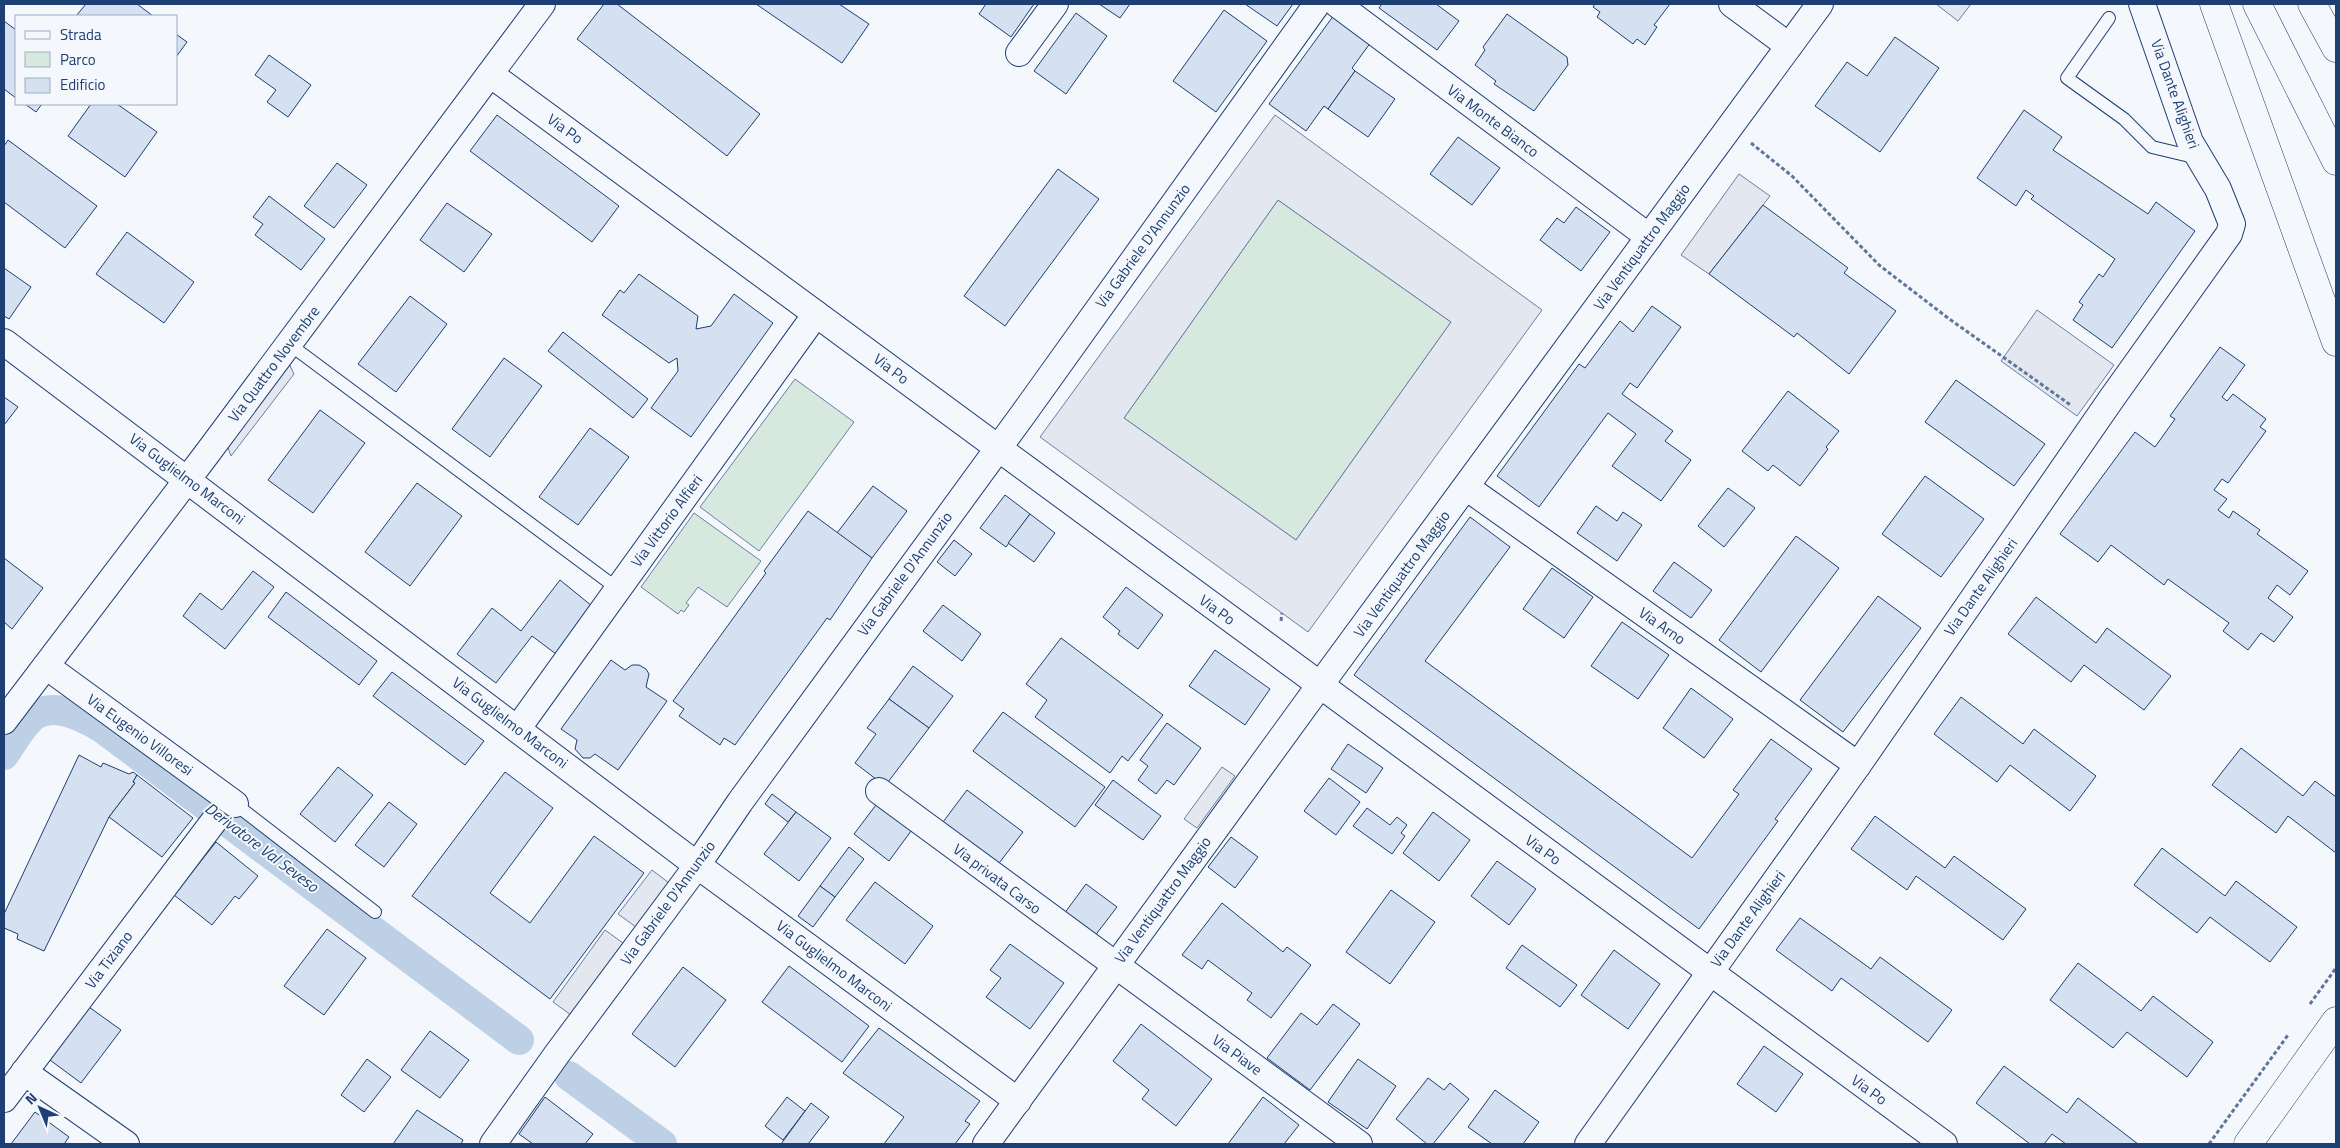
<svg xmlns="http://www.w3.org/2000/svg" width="2340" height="1148" font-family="'Titillium Web',sans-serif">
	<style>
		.green { fill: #d7e8df; stroke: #687fa3 }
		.parking { fill: #e3e8f0; stroke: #687fa3; fill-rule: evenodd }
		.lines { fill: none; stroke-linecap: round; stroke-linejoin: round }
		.canal { stroke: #bed0e5; stroke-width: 30 }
		.building { fill: #d5e0f0; stroke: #1d3f73 }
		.service-casing { stroke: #1d3f73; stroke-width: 14 }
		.minor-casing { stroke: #1d3f73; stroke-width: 28 }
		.tertiary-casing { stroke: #1d3f73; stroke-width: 29 }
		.trunk-casing { stroke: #1d3f73; stroke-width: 29 }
		.path { stroke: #5e769c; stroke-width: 3; stroke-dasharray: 4 2.5; stroke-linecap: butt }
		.service { stroke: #f4f7fb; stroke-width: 12 }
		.minor { stroke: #f4f7fb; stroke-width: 26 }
		.tertiary { stroke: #f4f7fb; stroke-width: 28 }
		.trunk { stroke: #f4f7fb; stroke-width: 28 }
		.labels { text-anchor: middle; stroke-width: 4; stroke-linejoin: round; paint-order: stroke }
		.street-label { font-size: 15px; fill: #1d3f73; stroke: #f4f7fb }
		.water-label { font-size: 16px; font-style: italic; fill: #1d3f73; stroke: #f4f7fb }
	</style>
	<rect width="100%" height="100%" fill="#f4f7fb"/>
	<g class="green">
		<path d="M1278,200L1451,322L1296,540L1124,418Z"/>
		<path d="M795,379L854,422L759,551L700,507Z"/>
		<path d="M694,513L761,561L727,607L698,587L686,603L689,605L684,612L681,610L678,614L641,587Z"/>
	</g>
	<g class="parking">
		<path d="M1936,4H1971L1958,21Z"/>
		<path d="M1275,115L1542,310L1308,632L1040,437ZM1278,200L1451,322L1296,540L1124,418Z"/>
		<path d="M1739,174L1770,196L1709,274L1681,255Z"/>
		<path d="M2037,310L2114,365L2077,416L2001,361Z"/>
		<path d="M285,355L294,374L231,456L224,437Z"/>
		<path d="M1222,767L1235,776L1197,828L1184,819Z"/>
		<path d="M652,870L669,883L636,927L618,914Z"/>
		<path d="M605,930L623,943L571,1015L553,1002Z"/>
	</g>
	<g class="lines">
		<g class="canal">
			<path d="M4,755C13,743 22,724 35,715C55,702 85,718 102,728L519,1040"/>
			<path d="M569,1076L662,1144"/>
		</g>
	</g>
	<g class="building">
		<path d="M86,4H137L153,16H76Z"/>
		<path d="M604,4H617L760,114L727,156L577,39Z"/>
		<path d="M756,4H839L869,24L842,63Z"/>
		<path d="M986,4H1034L1011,37L979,14Z"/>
		<path d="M1099,4H1130L1120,18Z"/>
		<path d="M1245,4H1293L1277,26Z"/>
		<path d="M1382,4H1436L1459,21L1437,50L1379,8Z"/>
		<path d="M1595,4H1670L1654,25L1657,27L1645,45L1637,39L1633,44L1597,17L1600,12L1593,7Z"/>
		<path d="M1224,10L1267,41L1216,112L1173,81Z"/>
		<path d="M1076,13L1107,36L1066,94L1034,71Z"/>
		<path d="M1507,14L1567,57L1568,65L1534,111L1494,84L1496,81L1475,65L1485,50L1483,47Z"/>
		<path d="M1334,15L1371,42L1352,68L1355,71L1328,109L1324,106L1306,131L1269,104Z"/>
		<path d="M4,21L16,30V98L4,89Z"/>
		<path d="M176,34L187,42L176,57Z"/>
		<path d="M1895,37L1939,68L1880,152L1815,106L1847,62L1867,76Z"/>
		<path d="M269,55L311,85L288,117L267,102L276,90L255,75Z"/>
		<path d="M1355,71L1395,99L1368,137L1328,109Z"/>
		<path d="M25,104H42L36,112Z"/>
		<path d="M91,104H117L157,132L125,177L68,136Z"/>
		<path d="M2024,110L2062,137L2053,150L2148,214L2156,202L2195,231L2112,348L2073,320L2083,305L2079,302L2099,274L2103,277L2115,259L2031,199L2034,196L2026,190L2016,206L1977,178Z"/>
		<path d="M497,115L619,206L592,242L470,151Z"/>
		<path d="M1458,137L1500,168L1472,205L1430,174Z"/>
		<path d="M8,140L97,206L65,248L4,202V146Z"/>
		<path d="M337,163L367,185L334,228L304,206Z"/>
		<path d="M1058,169L1099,199L1005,326L964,296Z"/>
		<path d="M269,196L325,239L301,270L255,235L263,224L253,217Z"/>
		<path d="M447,203L492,234L464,272L420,240Z"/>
		<path d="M1763,205L1848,268L1844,273L1896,311L1849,374L1797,333L1794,337L1709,274Z"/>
		<path d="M1576,207L1610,232L1581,271L1540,240L1557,218L1564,223Z"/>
		<path d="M127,232L194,282L164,323L96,274Z"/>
		<path d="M4,268L31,287L9,319L4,316Z"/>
		<path d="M639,274L698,316L696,329L711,326L734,294L773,323L691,437L651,408L678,371L677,358L669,363L602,315L620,290L624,293Z"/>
		<path d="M410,296L447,324L396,392L358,364Z"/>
		<path d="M1652,306L1681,327L1637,388L1630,383L1622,394L1673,431L1665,441L1691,460L1661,501L1612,466L1636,434L1608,413L1539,507L1497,476L1579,364L1585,368L1620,321L1633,332Z"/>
		<path d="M563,332L648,399L633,418L548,351Z"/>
		<path d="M2220,347L2245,365L2222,397L2227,401L2233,394L2266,419L2260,427L2266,431L2228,483L2222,479L2214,490L2227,499L2218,510L2229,518L2233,511L2260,530L2257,534L2308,571L2290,595L2277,585L2268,598L2293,617L2274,642L2261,633L2248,650L2223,631L2229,623L2168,579L2164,585L2111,545L2098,562L2060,534L2135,432L2155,447L2175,419L2170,416Z"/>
		<path d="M504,358L542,386L490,457L452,429Z"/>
		<path d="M1956,380L2045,444L2014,486L1925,422Z"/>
		<path d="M1788,391L1839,431L1826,447L1828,449L1800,486L1773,465L1768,471L1742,451Z"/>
		<path d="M4,397L18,407L4,425Z"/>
		<path d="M320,410L365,443L313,513L268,480Z"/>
		<path d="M590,428L629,457L578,525L539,497Z"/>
		<path d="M1925,476L1984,519L1941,577L1882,534Z"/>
		<path d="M417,483L462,516L410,586L365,552Z"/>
		<path d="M873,486L907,511L872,558L837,533Z"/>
		<path d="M1728,488L1755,508L1724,547L1698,526Z"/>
		<path d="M1005,495L1030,514L1006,547L980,528Z"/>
		<path d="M1596,506L1617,521L1623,512L1642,525L1617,561L1577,533Z"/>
		<path d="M808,511L872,558L830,620L827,618L735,745L724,738L720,745L679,716L684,709L673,701L766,573L764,571Z"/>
		<path d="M1030,514L1055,533L1034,562L1008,543Z"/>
		<path d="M1470,517L1510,547L1425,661L1692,858L1739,794L1733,790L1771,739L1812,769L1775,819L1778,821L1699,929L1354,675Z"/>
		<path d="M1796,536L1839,568L1761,672L1719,640Z"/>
		<path d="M954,540L972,554L955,576L937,562Z"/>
		<path d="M4,558L43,588L12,629L4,622Z"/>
		<path d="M1674,562L1712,590L1691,618L1653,591Z"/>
		<path d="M1552,568L1593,597L1564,638L1523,609Z"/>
		<path d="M253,571L274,587L225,649L183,616L200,593L222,610Z"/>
		<path d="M560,580L592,606L556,654L532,636L496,683L457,654L492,608L521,631Z"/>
		<path d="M1126,587L1163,615L1138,649L1118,634L1120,631L1103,617Z"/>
		<path d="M286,592L377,661L359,685L268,617Z"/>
		<path d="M1878,596L1921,628L1843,732L1800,700Z"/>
		<path d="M2036,597L2096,643L2107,628L2171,676L2144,710L2084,665L2071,682L2008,634Z"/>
		<path d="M943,605L981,634L962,661L923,631Z"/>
		<path d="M1622,622L1669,655L1638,699L1591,666Z"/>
		<path d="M1061,638L1163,715L1128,761L1122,756L1110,773L1035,717L1047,700L1026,684Z"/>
		<path d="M1215,650L1270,689L1245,725L1189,686Z"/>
		<path d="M611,660L625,670L632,665H639L646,669L649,674L646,687L667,701L618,770L595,754L590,758H583L575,749L577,740L561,729Z"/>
		<path d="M913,666L953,696L929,728L889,699Z"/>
		<path d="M392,672L484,741L465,765L373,696Z"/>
		<path d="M1691,688L1733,719L1704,758L1663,728Z"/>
		<path d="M1961,697L2023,744L2034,729L2096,776L2070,811L2010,765L1997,782L1934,734Z"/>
		<path d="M889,699L929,728L885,786L855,763L876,734L867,728Z"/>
		<path d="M1003,712L1105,787L1075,827L973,751Z"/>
		<path d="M1167,723L1201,748L1174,785L1167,780L1156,794L1138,780L1148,766L1140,760Z"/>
		<path d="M1348,744L1383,768L1366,793L1331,769Z"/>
		<path d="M2241,748L2303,796L2315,781L2336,797V853L2288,816L2276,833L2212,785Z"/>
		<path d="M79,755L101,767L103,763L129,774L133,772L137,775L133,782L135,783L109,817L44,951L17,939L18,934L4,928V914Z"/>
		<path d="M338,767L373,795L335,842L300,814Z"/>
		<path d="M505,772L553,808L490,893L530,923L594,836L644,873L550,999L412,896Z"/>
		<path d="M137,775L193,818L162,857L109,817L135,783L133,782Z"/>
		<path d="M1329,778L1360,802L1336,835L1304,811Z"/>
		<path d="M1113,780L1161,816L1143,840L1095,805Z"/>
		<path d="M967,790L1023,832L996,867L940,826Z"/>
		<path d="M772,794L796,812L788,822L765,804Z"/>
		<path d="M879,801L914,827L889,861L854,834Z"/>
		<path d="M389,802L417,824L384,867L355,845Z"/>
		<path d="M1367,808L1390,825L1397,817L1407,825L1401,833L1405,836L1392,854L1353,826Z"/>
		<path d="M796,812L831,838L799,881L764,854Z"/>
		<path d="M1433,812L1470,840L1439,881L1403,853Z"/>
		<path d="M1875,816L1945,868L1954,856L2026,909L2003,940L1916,876L1907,890L1851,849Z"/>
		<path d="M1231,837L1258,857L1235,888L1208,867Z"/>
		<path d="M216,842L258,876L239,899L235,896L212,925L174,895Z"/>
		<path d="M849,847L864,859L835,897L820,886Z"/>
		<path d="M2162,848L2225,896L2236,881L2297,927L2270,962L2210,917L2197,933L2134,885Z"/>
		<path d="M1497,861L1536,889L1509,925L1471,896Z"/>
		<path d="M875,882L933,926L905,964L846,920Z"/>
		<path d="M1086,884L1117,907L1094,937L1064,914Z"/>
		<path d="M820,886L835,897L813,927L798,916Z"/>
		<path d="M1391,890L1435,922L1390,984L1346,952Z"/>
		<path d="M1222,903L1283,952L1287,947L1311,965L1271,1018L1247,1000L1252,993L1208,960L1202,969L1182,955Z"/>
		<path d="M1800,918L1871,969L1880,957L1952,1010L1928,1042L1841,978L1832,991L1776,950Z"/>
		<path d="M327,929L366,958L324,1015L284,986Z"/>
		<path d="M1010,944L1064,983L1030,1029L986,997L1001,978L990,970Z"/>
		<path d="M1522,945L1577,985L1560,1007L1506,968Z"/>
		<path d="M1614,950L1660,984L1628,1029L1581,995Z"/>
		<path d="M2078,963L2141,1011L2153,996L2213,1042L2187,1077L2127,1032L2113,1048L2050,1000Z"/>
		<path d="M789,966L869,1026L842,1062L762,1002Z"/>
		<path d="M683,967L726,1000L675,1067L632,1034Z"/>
		<path d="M1333,1004L1360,1024L1310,1090L1267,1058L1301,1013L1317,1025Z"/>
		<path d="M89,1007L121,1030L81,1083L50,1060Z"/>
		<path d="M1141,1024L1212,1079L1176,1126L1142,1099L1149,1090L1113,1061Z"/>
		<path d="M879,1028L980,1101L965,1121L970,1124L955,1144H884L904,1117L843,1073Z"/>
		<path d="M430,1031L469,1060L440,1098L401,1070Z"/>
		<path d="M1764,1046L1803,1074L1776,1112L1737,1084Z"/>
		<path d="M367,1059L391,1077L364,1112L341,1095Z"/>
		<path d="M1358,1059L1396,1086L1367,1129L1328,1102Z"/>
		<path d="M2004,1066L2067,1113L2078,1098L2138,1144H2066L2052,1134L2044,1144H2030L1976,1103Z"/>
		<path d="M1428,1078L1444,1090L1450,1083L1469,1099L1433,1144H1427L1396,1119Z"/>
		<path d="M1495,1090L1539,1122L1523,1144H1492L1468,1127Z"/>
		<path d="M545,1097L593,1134L585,1144H533L519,1134Z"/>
		<path d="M787,1097L805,1111L783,1140L765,1126Z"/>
		<path d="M1263,1097L1299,1125L1284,1144H1228Z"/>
		<path d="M811,1103L829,1117L808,1144H781Z"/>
		<path d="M417,1110L463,1140L461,1144H393Z"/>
		<path d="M35,1112L69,1137L64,1144H11Z"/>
	</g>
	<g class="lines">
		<g class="service-casing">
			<g id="service">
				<path d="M2109,18L2067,78L2124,119L2152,147L2198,158"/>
				<path d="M289,344L618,589"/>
				<path d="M235,804L375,912"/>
			</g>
		</g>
		<g class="minor-casing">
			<g id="minor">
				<path d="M1337,4L1649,237"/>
				<path d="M1732,4L1789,46"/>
				<path d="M1019,53L1055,4"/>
				<path d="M490,74L1944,1144"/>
				<path d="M4,342L697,865L1018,1101"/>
				<path d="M1466,487L1858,765"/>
				<path d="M46,666L235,804"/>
				<path d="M4,721L206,455L542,4"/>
				<path d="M518,728L816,314"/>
				<path d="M879,791L1359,1144"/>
				<path d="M24,1072L126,1144"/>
				<path d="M4,1099L214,821"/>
				<path d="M493,1144L557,1054L691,874L740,802L1024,413L1317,4"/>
				<path d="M986,1144L1320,685L1820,4"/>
				<path d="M1588,1144L1858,765L2112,398L2229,234L2232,224L2218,189L2190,142L2142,4"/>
			</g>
		</g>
		<g class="tertiary-casing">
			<path id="tertiary" d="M2248,1144L2336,1021"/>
		</g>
		<g class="trunk-casing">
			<g id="trunk">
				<path d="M2214,4L2336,342"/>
				<path d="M2257,4L2336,161"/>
				<path d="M2312,4L2336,48"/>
			</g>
		</g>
		<g class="path">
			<path d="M1751,143L1792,176L1879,265L1948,318L2072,406"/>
			<path d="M1281,621L1282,613"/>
			<path d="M2310,1004L2336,968"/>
			<path d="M2209,1144L2288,1035"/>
		</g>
		<use href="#service" class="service"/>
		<use href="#minor" class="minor"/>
		<use href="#tertiary" class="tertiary"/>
		<use href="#trunk" class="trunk"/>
	</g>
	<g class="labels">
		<g class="street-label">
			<text transform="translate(2175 94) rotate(70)" y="5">Via Dante Alighieri</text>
			<text transform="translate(1493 121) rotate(37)" y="5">Via Monte Bianco</text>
			<text transform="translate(565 129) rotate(36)" y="5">Via Po</text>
			<text transform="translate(1143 246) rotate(-54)" y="5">Via Gabriele D'Annunzio</text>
			<text transform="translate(1642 247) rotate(-54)" y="5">Via Ventiquattro Maggio</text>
			<text transform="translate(274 364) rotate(-53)" y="5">Via Quattro Novembre</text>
			<text transform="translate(891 369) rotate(37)" y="5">Via Po</text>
			<text transform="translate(187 479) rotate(37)" y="5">Via Guglielmo Marconi</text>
			<text transform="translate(667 521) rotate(-54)" y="5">Via Vittorio Alfieri</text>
			<text transform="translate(905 574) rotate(-54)" y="5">Via Gabriele D'Annunzio</text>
			<text transform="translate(1402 574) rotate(-54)" y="5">Via Ventiquattro Maggio</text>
			<text transform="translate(1981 587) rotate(-55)" y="5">Via Dante Alighieri</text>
			<text transform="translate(1217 610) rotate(36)" y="5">Via Po</text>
			<text transform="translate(1662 626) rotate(35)" y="5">Via Arno</text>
			<text transform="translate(510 723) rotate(37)" y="5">Via Guglielmo Marconi</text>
			<text transform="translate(140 735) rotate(36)" y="5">Via Eugenio Villoresi</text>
			<text transform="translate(1543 850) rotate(36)" y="5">Via Po</text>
			<text transform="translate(997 879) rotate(37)" y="5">Via privata Carso</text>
			<text transform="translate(1163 900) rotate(-54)" y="5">Via Ventiquattro Maggio</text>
			<text transform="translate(668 903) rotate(-54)" y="5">Via Gabriele D'Annunzio</text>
			<text transform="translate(1748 919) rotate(-54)" y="5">Via Dante Alighieri</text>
			<text transform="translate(109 960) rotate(-53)" y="5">Via Tiziano</text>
			<text transform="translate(834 966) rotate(37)" y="5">Via Guglielmo Marconi</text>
			<text transform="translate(1237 1055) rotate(36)" y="5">Via Piave</text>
			<text transform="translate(1869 1090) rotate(36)" y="5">Via Po</text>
		</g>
		<g class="water-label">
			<text transform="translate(262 847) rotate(37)" y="6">Derivatore Val Seveso</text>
		</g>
	</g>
	<rect width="2340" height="1148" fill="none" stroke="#1d3f73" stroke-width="10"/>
	<rect x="15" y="15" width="162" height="90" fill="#f4f7fb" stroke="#9eadc5"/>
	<rect x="25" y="31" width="25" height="8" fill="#f4f7fb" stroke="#9eadc5"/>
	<text x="60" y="40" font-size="15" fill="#1d3f73">Strada</text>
	<rect x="25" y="52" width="25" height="15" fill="#d7e8df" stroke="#9eadc5"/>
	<text x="60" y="65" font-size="15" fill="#1d3f73">Parco</text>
	<rect x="25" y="78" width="25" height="15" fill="#d5e0f0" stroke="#9eadc5"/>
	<text x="60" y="90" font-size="15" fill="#1d3f73">Edificio</text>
	<g transform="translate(40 1108) rotate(316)" stroke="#f4f7fb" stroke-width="4" paint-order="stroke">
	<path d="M0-4L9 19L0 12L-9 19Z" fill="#1d3f73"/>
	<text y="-8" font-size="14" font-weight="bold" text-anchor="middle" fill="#1d3f73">N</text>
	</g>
</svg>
